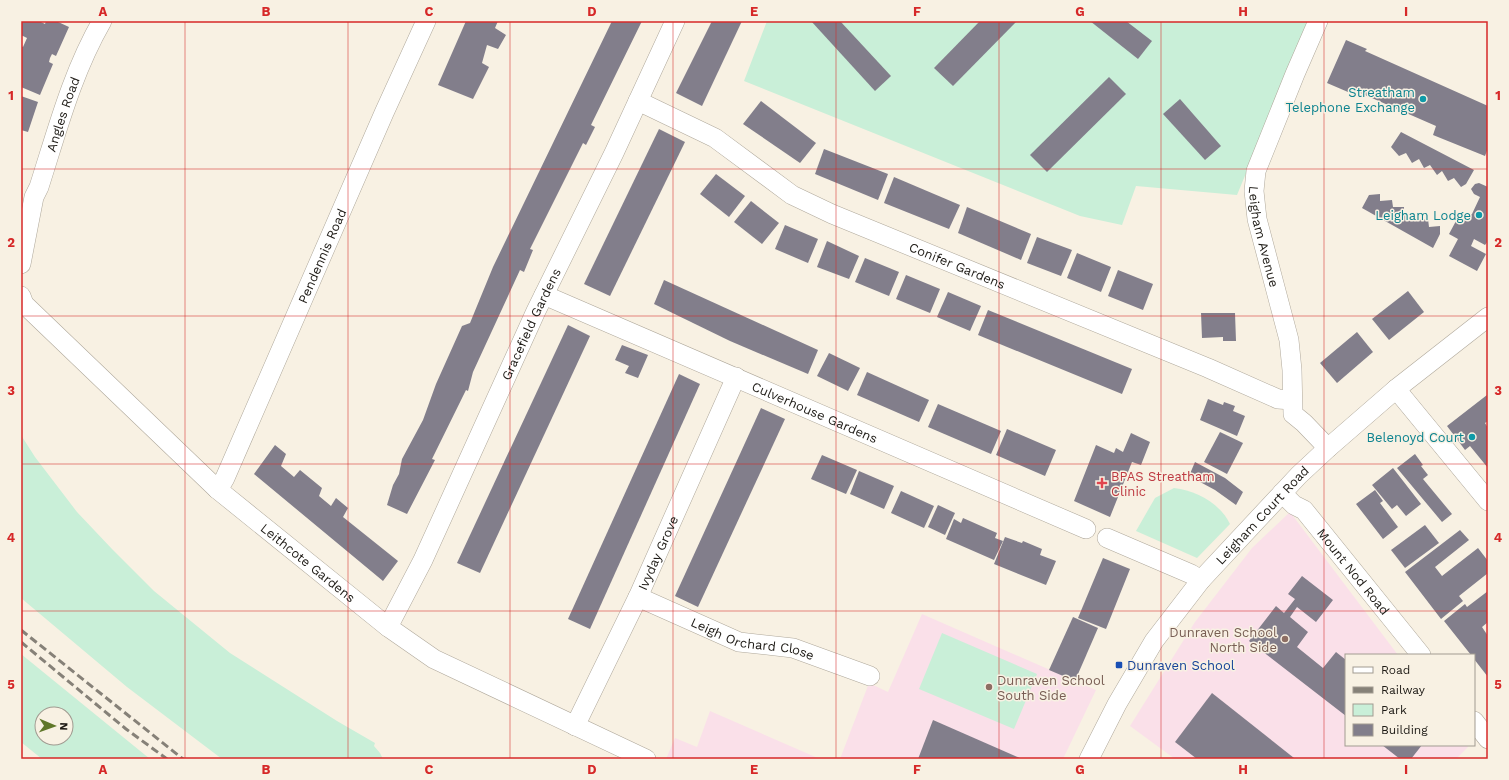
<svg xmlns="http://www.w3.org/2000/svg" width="1509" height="780" font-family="'Work Sans',sans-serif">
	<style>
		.education { fill: #fae0e9 }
		.green { fill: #c9efd8; fill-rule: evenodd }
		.building { fill: #827e8b }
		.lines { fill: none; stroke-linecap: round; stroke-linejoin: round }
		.minor-casing { stroke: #afa89b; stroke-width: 20 }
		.minor { stroke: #fff; stroke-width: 19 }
		.rail { stroke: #868178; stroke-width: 3; stroke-dasharray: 8 4; stroke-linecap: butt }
		.grid { fill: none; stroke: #d62828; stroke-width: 1; stroke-opacity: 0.55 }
		.culture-dot { fill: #0f9aa8; stroke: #f8f1e3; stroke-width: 1.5 }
		.health-dot { fill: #e0444e; stroke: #f8f1e3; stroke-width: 1.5 }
		.education-dot { fill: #8d6e63; stroke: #f8f1e3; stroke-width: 1.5 }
		.transit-dot { fill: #1a4fb4; stroke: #f8f1e3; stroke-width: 1.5 }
		.labels { text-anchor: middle; stroke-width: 3; stroke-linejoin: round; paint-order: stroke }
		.culture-label { font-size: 13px; fill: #0d838f; stroke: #f8f1e3; text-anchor: end }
		.street-label { font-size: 13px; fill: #1e1b16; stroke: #f8f1e3 }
		.health-label { font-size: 13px; fill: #be3a42; stroke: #f8f1e3; text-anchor: start }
		.education-label { font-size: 13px; fill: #785e54; stroke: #f8f1e3; text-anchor: end }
		.transit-label { font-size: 13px; fill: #164399; stroke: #f8f1e3; text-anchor: start }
		.neatline { fill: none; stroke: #d62828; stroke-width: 1.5 }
		.grid-label { font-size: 13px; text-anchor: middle; font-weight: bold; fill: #d62828 }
	</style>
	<rect width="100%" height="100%" fill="#f8f1e3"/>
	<g class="education">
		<path d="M1290,512L1398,655H1346V745H1467L1468,747L1456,759H1175L1130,726L1195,622L1252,548Z"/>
		<path d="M922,614L1096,690L1063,759H840L869,683L888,692Z"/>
		<path d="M710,711L820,759H666L675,738L697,747Z"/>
	</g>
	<g class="green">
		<path d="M767,21H1309L1237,195L1136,186L1122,225L1080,216L744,81Z"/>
		<path d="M21,435L35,457L77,512L112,549L154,591L230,653L337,721L375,743L374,746L380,753L383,759H222L127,687L21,598Z"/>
		<path d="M1174,488C1196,491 1219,502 1230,524L1197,558L1136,531L1155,498Z"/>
		<path d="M942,633L1037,674L1014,729L919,689Z"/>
		<path d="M21,654L150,759H42L21,742ZM42,714H66V738H42Z"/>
	</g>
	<g class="building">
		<path d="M21,21H39L45,24L46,21H56L69,27L56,56L52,54L50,58L49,62L53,64L40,95L21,87V46L23,47L27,38L21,35Z"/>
		<path d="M466,21H498L495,28L506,35L498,49L487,45L482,63L489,67L473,99L438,85Z"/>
		<path d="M612,21H642L591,125L595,127L586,145L583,143L530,249L533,250L524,272L520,270L473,372L468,391L466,390L432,459L435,460L407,514L387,505L393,485L399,474L402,459L423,420L436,384L462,326L470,323L493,267Z"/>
		<path d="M712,21H742L702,106L676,93Z"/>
		<path d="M811,21H840L891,76L875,91Z"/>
		<path d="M980,21H1017L953,86L934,68Z"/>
		<path d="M1090,21H1126L1152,41L1138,59Z"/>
		<path d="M1346,40L1367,49L1365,51L1488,106V148L1485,156L1433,135L1436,126L1349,88L1348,92L1327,83Z"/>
		<path d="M1109,77L1126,94L1047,172L1030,155Z"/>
		<path d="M21,96L38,102L28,132L21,130Z"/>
		<path d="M1180,99L1221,146L1205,160L1163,114Z"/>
		<path d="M761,101L816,143L800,163L743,124Z"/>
		<path d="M659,129L685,142L610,296L584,284Z"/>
		<path d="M1401,132L1474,170L1466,184L1461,187L1454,178L1448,181L1442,171L1437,175L1430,165L1424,168L1419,159L1412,163L1406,153L1399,156L1391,147Z"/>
		<path d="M824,149L888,174L878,200L815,174Z"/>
		<path d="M716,174L745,196L729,217L700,194Z"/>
		<path d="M894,177L960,205L949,229L884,203Z"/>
		<path d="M1479,183L1488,187V241L1485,245L1474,239L1471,246L1486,254L1477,271L1449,256L1458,239L1449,234L1456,221L1462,224L1467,216L1472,214L1480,197L1474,194L1471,189L1475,184Z"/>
		<path d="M1380,194V201L1392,200L1393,207H1404V214H1417V220L1428,219L1429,227L1440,226V234L1433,248L1362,208L1369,195Z"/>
		<path d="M751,201L779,223L762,244L734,222Z"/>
		<path d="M967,207L1031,234L1021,260L958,233Z"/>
		<path d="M785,225L818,239L808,263L775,249Z"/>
		<path d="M1037,237L1072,250L1061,276L1027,263Z"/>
		<path d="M827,241L859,256L849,279L817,267Z"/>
		<path d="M1077,253L1111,267L1101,292L1067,278Z"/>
		<path d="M865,258L899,272L889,296L855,282Z"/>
		<path d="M1118,270L1153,284L1143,310L1108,296Z"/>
		<path d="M906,275L940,289L930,313L896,299Z"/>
		<path d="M664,280L818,350L808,374L730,341L654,304Z"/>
		<path d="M1408,291L1424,312L1389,340L1372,319Z"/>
		<path d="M948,292L981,306L970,331L937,317Z"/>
		<path d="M988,310L1132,369L1122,394L978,335Z"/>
		<path d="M1201,313H1235L1236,341H1223V337L1202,338Z"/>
		<path d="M568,325L590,336L480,573L457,563Z"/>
		<path d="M1357,332L1373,352L1337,383L1320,363Z"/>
		<path d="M622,345L648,355L638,378L625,373L629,366L615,360Z"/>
		<path d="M829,353L860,368L848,391L817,376Z"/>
		<path d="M867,372L929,400L919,422L857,395Z"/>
		<path d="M679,374L700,384L590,629L568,619Z"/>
		<path d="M1487,395L1488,397V421L1485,423L1488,428V468L1470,446L1465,450L1447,426Z"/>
		<path d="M1208,399L1223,405L1224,402L1235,406L1233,411L1245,416L1237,436L1200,420Z"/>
		<path d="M938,404L1001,431L991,454L928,427Z"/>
		<path d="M761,408L785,419L698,607L675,596Z"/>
		<path d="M1007,429L1056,450L1045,476L996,455Z"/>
		<path d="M1220,432L1243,443L1227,474L1204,462Z"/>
		<path d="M1131,433L1150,442L1141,465L1132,462L1110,517L1074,501L1096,445L1114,453L1116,448L1123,452Z"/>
		<path d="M275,445L286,454L281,466L294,477L300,470L322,488L319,496L331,506L336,498L348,508L343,517L398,561L383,581L254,474Z"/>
		<path d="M1415,454L1423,465L1421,466L1428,475L1423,479L1452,514L1442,522L1397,468Z"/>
		<path d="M822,455L857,470L846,494L811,479Z"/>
		<path d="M1195,462L1225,478L1243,492L1236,505L1215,490L1189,476Z"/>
		<path d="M1393,468L1421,504L1406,516L1397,505L1392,509L1372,485Z"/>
		<path d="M859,471L894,486L884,509L850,494Z"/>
		<path d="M1375,490L1383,501L1380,503L1398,527L1383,539L1356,504Z"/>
		<path d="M901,491L934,506L924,528L891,513Z"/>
		<path d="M938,505L955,513L945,535L928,527Z"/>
		<path d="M963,518L997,533L995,538L1003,541L994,560L946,539L954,519L961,523Z"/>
		<path d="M1425,525L1439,543L1405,568L1391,550Z"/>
		<path d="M1460,530L1469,540L1435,567L1442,576L1478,548L1488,561V573L1459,596L1463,601L1441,619L1405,572Z"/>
		<path d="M1005,537L1022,543L1023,541L1042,549L1040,555L1056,561L1046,585L994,564Z"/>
		<path d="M1103,558L1130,569L1106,629L1078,618Z"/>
		<path d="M1302,576L1333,600L1316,622L1297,607L1290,617L1308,632L1297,647L1323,668L1336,652L1346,660V716L1249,641L1276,606L1284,613L1295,599L1288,594Z"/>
		<path d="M1488,591V622L1482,627L1488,636V677L1474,659V655H1471L1444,621L1465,604L1467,607Z"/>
		<path d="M1073,617L1098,628L1075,681L1049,670Z"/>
		<path d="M1212,693L1294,758L1293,759H1197L1175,742Z"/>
		<path d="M933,720L1022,759H918Z"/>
		<path d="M1382,745H1422L1411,759H1400Z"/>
	</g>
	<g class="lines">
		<g class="minor-casing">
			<g id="minor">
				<path id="s1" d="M1318,21L1295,74L1256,171L1254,191L1257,219L1289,340L1292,370L1293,414L1304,423L1328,448"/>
				<path id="s2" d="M638,101L715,138L792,195L832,214L1208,368L1278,399L1292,400"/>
				<path id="s3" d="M21,264L34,197L39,187C57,131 72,73 102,21"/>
				<path id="s4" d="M544,295L1086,529"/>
				<path id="s5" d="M21,296L24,304L217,489L388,627L434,659L646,759"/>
				<path d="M1396,389L1488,501"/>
				<path id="s6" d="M217,489L222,483L225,478L384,113L426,21"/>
				<path id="s7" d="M1282,493L1294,505L1304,510L1421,655"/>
				<path d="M1107,538L1191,574L1201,580"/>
				<path id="s8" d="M638,597L739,642L793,648L870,676"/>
				<path id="s9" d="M388,627L423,560L536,311L614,153L675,21"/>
				<path d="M1474,721L1488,739"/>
				<path id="s10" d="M575,726L638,597L736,377"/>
				<path id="s11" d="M1089,759L1117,704L1154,641L1201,580L1299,475L1328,448L1396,389L1488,317"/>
			</g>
		</g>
		<use href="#minor" class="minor"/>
		<g class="rail">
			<path d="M21,630L183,759"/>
			<path d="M21,642L126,729L167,759"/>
		</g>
	</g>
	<path class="grid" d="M185,21V759M348,21V759M510,21V759M673,21V759M836,21V759M999,21V759M1161,21V759M1324,21V759M21,169H1488M21,316H1488M21,464H1488M21,611H1488"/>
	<g class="culture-dot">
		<circle cx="1423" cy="99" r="4"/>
		<circle cx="1479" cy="215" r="4"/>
		<circle cx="1472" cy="437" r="4"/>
	</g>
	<path class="health-dot" d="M1100 477h4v4h4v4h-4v4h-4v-4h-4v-4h4z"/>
	<g class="education-dot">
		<circle cx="1285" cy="639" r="4"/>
		<circle cx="989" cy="687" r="4"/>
	</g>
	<rect class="transit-dot" x="1115" y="661" width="8" height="8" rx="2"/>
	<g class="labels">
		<g class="culture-label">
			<text x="1415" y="97">Streatham<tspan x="1415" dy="15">Telephone Exchange</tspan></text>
			<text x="1471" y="220">Leigham Lodge</text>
			<text x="1464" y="442">Belenoyd Court</text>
		</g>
		<g class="street-label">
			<text dy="5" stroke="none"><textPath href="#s3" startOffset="156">Angles Road</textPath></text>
			<text dy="5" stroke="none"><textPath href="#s1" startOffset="229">Leigham Avenue</textPath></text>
			<text dy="5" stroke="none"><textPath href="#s6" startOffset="256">Pendennis Road</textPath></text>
			<text dy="5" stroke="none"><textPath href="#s2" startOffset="361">Conifer Gardens</textPath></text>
			<text dy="5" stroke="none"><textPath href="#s9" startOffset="335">Gracefield Gardens</textPath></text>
			<text dy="5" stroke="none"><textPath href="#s4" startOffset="295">Culverhouse Gardens</textPath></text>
			<text dy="5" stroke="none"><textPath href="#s11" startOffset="301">Leigham Court Road</textPath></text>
			<text dy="5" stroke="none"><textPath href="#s10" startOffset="192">Ivyday Grove</textPath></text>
			<text dy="5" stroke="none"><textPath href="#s5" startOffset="393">Leithcote Gardens</textPath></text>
			<text dy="5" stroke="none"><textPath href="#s7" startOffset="107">Mount Nod Road</textPath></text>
			<text dy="5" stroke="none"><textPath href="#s8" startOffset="123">Leigh Orchard Close</textPath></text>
		</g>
		<g class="health-label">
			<text x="1111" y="481">BPAS Streatham<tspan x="1111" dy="15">Clinic</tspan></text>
		</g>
		<g class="education-label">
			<text x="1277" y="637">Dunraven School<tspan x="1277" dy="15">North Side</tspan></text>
			<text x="997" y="685" text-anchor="start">Dunraven School<tspan x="997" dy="15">South Side</tspan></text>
		</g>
		<g class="transit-label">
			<text x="1127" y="670">Dunraven School</text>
		</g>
	</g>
	<rect width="1509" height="780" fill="none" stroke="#f8f1e3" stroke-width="44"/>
	<rect x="1345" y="654" width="130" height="92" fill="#f8f1e3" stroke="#a19b91"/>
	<rect x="1353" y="667" width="20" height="6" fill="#ffffff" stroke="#a19b91"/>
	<text x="1381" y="674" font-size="12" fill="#1e1b16">Road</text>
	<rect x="1353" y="687" width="20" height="6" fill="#868178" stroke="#a19b91"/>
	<text x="1381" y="694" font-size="12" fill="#1e1b16">Railway</text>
	<rect x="1353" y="704" width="20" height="12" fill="#c9efd8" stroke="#a19b91"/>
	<text x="1381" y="714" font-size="12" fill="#1e1b16">Park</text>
	<rect x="1353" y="724" width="20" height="12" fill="#827e8b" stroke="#a19b91"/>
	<text x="1381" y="734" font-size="12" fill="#1e1b16">Building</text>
	<g transform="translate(54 726) rotate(92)"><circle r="19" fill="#f8f1e3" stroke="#a19b91"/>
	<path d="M0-3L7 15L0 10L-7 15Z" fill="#5f7729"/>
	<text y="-6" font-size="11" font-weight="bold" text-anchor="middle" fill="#1e1b16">N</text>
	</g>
	<rect x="22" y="22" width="1465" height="736" class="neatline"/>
	<g class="grid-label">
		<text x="103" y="16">A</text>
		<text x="266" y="16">B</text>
		<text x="429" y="16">C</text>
		<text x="592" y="16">D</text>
		<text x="754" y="16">E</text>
		<text x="917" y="16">F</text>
		<text x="1080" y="16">G</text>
		<text x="1243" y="16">H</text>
		<text x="1406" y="16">I</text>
		<text x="11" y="100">1</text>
		<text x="1498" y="100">1</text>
		<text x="11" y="247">2</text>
		<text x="1498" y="247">2</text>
		<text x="11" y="395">3</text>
		<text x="1498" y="395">3</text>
		<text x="11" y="542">4</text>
		<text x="1498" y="542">4</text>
		<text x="11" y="689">5</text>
		<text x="1498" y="689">5</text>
		<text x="103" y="774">A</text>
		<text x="266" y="774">B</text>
		<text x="429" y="774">C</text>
		<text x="592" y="774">D</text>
		<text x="754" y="774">E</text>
		<text x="917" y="774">F</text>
		<text x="1080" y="774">G</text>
		<text x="1243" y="774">H</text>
		<text x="1406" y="774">I</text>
	</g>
</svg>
